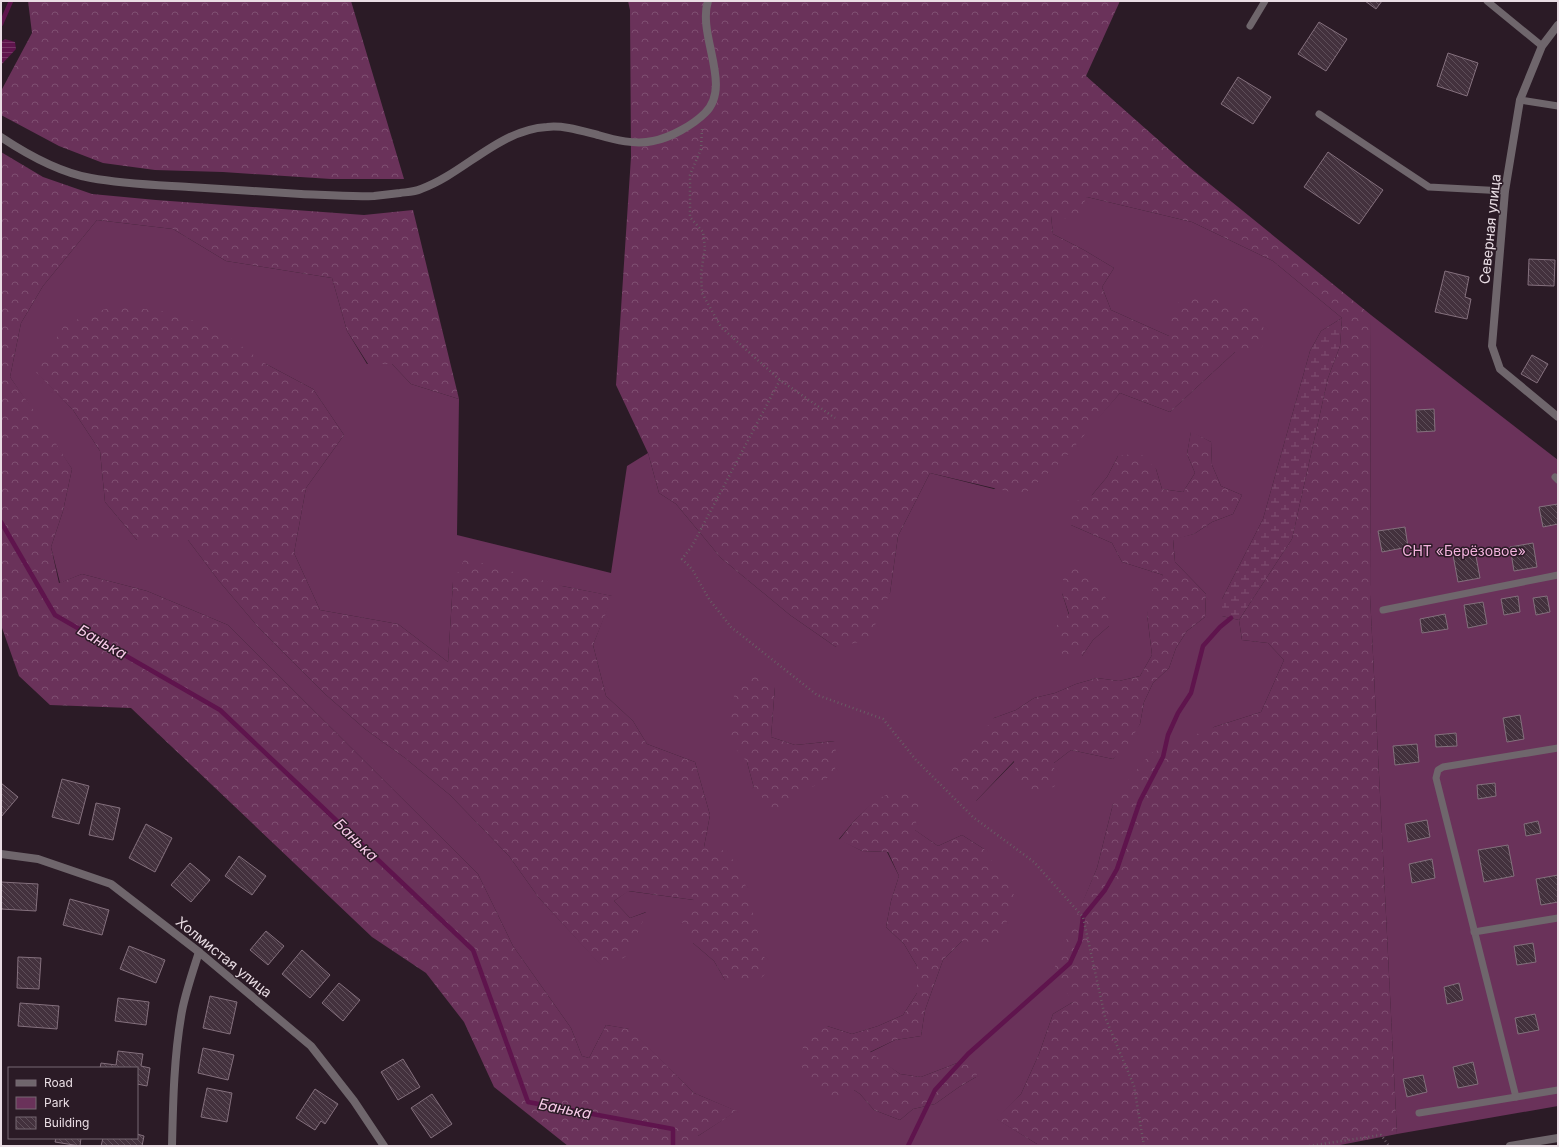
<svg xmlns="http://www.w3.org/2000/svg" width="1559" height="1147" font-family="Inter,sans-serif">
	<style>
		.green { fill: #6a325a; fill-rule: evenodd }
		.forest { fill: url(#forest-crowns) }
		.wetland { fill: url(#wetland-marsh) }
		.water { fill: url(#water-rules) }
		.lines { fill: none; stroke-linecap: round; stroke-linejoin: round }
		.stream { stroke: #5f144d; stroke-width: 4.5 }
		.building { fill: url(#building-back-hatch); stroke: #84707d }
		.path { stroke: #6a5b65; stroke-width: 2.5; stroke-dasharray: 1 3; stroke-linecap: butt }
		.lane { stroke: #6f666c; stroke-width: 7 }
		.street { stroke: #6f666c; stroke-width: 8 }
		.labels { text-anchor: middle; stroke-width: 3; stroke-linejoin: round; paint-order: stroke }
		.street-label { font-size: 14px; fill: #e9dde4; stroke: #2b1b26 }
		.park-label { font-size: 14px; fill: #f3b3de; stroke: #2b1b26 }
		.water-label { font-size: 15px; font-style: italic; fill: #f6cae7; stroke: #2b1b26 }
	</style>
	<defs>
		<pattern id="forest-crowns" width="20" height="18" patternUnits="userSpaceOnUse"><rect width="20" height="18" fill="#6a325a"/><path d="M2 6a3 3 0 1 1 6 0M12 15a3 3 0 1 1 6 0" fill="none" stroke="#7f4f72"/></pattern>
		<pattern id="wetland-marsh" width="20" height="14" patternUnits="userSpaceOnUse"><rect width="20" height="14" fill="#6a325a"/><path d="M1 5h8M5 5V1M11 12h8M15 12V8" fill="none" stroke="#7f4f72"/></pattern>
		<pattern id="water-rules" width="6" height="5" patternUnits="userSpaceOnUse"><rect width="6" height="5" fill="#5f144d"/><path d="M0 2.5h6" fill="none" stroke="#763666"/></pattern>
		<pattern id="building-back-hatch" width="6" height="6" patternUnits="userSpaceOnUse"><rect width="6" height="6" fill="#43313d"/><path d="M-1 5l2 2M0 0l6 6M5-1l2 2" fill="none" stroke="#5e4e59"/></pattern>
	</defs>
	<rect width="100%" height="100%" fill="#2b1b26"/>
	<g class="green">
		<path d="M1087,197L1192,222L1273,261L1342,318L1321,331L1310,351L1263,519L1222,599V616L1239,620L1242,640L1268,643L1284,660L1261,712L1214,727L1113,804L1097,868L1080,909L1073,1002L1053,1014L1039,1054L1021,1094L997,1119L1037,1144V1146H698V1136L736,1111L694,1093L629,1029L606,1025L589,1058L582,1056L571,1028L513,946L478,874L228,625L147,591L82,574L60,583L51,547L63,511L72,469L10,377L21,323L43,286L97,220L173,229L226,261L332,278L347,331L367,364H392L411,384L459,399L457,535L611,573L627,466L648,453L659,493L676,504L721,558L790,615L836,647L890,593L898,536L930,473L994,489L1096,420L1120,393L1170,412L1235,352L1169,336L1111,310L1102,287L1114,268L1084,250L1053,234L1051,216ZM266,364L313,389L344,435L306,488L294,553L320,610L398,624L448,662L453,582L562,586L612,596L593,645L606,696L633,721L647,744L695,762L710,815L704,847L725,980L714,961L693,943L694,900L628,891L614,901L630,918L646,912L603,967L539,898L509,856L450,795L405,758L365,729L325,694L259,628L219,581L188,540H137L105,502L100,451L73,410L37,372ZM1191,432L1211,442L1212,465L1221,486L1242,495L1233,514L1212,522L1194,534L1173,539L1175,562L1206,594L1205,617L1187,631L1176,648L1169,668L1153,683L1144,702L1140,724L1113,759L1071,750L1054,763L1015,761L976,801L994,718L1016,710L1034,698L1055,693L1076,684L1097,678L1119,681L1140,676L1152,655L1147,614L1163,575L1122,562L1112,543L1071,525L1092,495L1107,477L1118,456L1156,469L1162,489L1183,492L1195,473L1187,454ZM1062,593L1109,626L1093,640L1082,656ZM775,686L771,737L795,745L835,741L754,788L747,762ZM874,802L938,846L962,835L984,849L962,941L943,960L925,1010L921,1036L895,1040L869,1053L900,1074L921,1077L957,1063L976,1077L959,1087L935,1104L913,1109L900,1120L874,1110L860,1094L854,1090L827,1026L852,1034L878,1026L903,1015L917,993V966L904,944L886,927L891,901L899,876L887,852L862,851L839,839L855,820Z"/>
		<path d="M1371,315L1558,460V1106L1397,1134L1370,595Z"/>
	</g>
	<g class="forest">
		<path d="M28,1H351L404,179H331L223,172L155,170L103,163L59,146L1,115V91L32,33Z"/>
		<path d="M628,1H1120L1086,76L1190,168L1371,315L1370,595L1397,1134L1335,1146H1037V1144L996,1119L1021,1094L1039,1054L1053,1014L1073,1002L1053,971L1097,868L1113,804L1125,784L1151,753L1214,727L1261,712L1284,660L1268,643L1242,640L1239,620L1292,539L1328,378L1340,346L1342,318L1273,261L1192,222L1087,197L1075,220L1051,216L1053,234L1084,250L1114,268L1102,287L1111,310L1169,336L1171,308L1193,292L1251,310L1264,318L1262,347L1235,352L1170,412L1120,393L1063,460L1023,495L930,473L898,536L890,593L868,640L836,647L790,615L721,558L676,504L659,493L648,453L616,385L631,157L630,10Z"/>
		<path d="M1,152L43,177L92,194L156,200L364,215L413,210L459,399L411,384L392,364H368L347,331L332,278L226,261L173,229L97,220L43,286L21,323L10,377L48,431L72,469L63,511L51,547L59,583L82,574L147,591L228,625L478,874L513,946L571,1028L582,1056L589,1058L606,1025L630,1029L694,1093L737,1111L698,1136V1146H568L494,1087L464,1022L426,973L372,937L131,708L50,705L19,676L1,625Z"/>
		<path d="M116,305L167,312L218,329L266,364L313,389L344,435L306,488L294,553L320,610L398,624L448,662L453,582L465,558L562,586L613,596L593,645L606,696L633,721L647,744L695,762L710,815L704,847L726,851L742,872L768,971L756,983L725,980L714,961L693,943L682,922L694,900L629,891L614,901L630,918L647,912L627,956L603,968L539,898L509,856L450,795L405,758L365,729L325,694L259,628L219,581L188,540H137L105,502L100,451L73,410L36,372L65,324Z"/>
		<path d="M1191,431L1211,442L1212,465L1221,486L1242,495L1233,514L1212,522L1194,534L1173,540L1175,562L1206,594L1205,617L1187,631L1176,648L1169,668L1153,683L1144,702L1140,724L1129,743L1113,759L1071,750L1054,763L1055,786L1036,795L1019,783L1014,761L976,801L954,783L951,771L994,718L1016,710L1034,698L1055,693L1076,684L1097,678L1119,681L1140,676L1152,655L1147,614L1150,593L1163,575L1122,562L1112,543L1071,525L1072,503L1092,495L1107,477L1118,456L1140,453L1156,469L1162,489L1183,492L1195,473L1187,454Z"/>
		<path d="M1086,568L1110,604L1109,626L1093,640L1082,656L1062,654L1054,628L1069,614L1062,593L1064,569Z"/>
		<path d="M755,669L775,686L771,737L795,745L836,741L835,773L773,811L754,788L747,762L729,741V714L736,689Z"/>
		<path d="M898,789L919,803L915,830L938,846L962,835L984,849L1014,895L1007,921L993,944L962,941L943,960L925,1010L921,1036L895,1040L870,1052L900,1074L921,1077L957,1063L979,1067L976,1077L959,1087L935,1104L913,1109L900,1120L874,1110L860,1094L854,1090L842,1098L817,1091L802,1070L803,1041L827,1026L852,1034L878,1026L903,1015L917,993V966L904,944L886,927L891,901L899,876L888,852L862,851L839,840L855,820L874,801Z"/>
	</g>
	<path class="wetland" d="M1342,318L1340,346L1328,378L1292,539L1239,620L1222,616V599L1263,519L1310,351L1321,331Z"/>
	<path class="water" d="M5,39L15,42L16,49L1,65V42Z"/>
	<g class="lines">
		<g class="stream">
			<path d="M1,24L11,1"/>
			<path d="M1,522L55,615L220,710L473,950L528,1102L673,1129V1146"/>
			<path d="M908,1146L935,1090L968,1054L1070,963L1080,941L1083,917L1105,890L1117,869L1140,801L1163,757L1168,735L1178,713L1191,693L1203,646L1220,627L1231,618"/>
		</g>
	</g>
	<g class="building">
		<path d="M1365,1H1382L1376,9Z"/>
		<path d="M1319,22L1347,39L1326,71L1298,54Z"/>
		<path d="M1448,53L1478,63L1467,96L1437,86Z"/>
		<path d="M1238,77L1271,97L1253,124L1221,104Z"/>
		<path d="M1328,152L1383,190L1359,224L1304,187Z"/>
		<path d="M1529,259L1555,260L1554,286L1528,285Z"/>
		<path d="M1445,271L1469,277L1465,297L1471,299L1467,319L1435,312Z"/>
		<path d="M1532,355L1548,364L1537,383L1521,374Z"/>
		<path d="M1434,409L1435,431L1417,432L1416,410Z"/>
		<path d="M1558,504V524L1543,527L1539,507Z"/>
		<path d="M1405,527L1408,547L1382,552L1378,531Z"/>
		<path d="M1533,543L1537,567L1514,571L1510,547Z"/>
		<path d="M1475,551L1480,578L1458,582L1453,555Z"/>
		<path d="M1518,596L1520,612L1504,615L1501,599Z"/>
		<path d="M1547,596L1550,612L1536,615L1533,598Z"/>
		<path d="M1483,602L1487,624L1468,628L1464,605Z"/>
		<path d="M1445,614L1448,629L1422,633L1420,619Z"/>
		<path d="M1520,715L1524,739L1507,742L1503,718Z"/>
		<path d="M1456,733L1457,746L1436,747L1435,735Z"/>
		<path d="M1417,744L1419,762L1395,765L1393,746Z"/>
		<path d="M62,779L89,786L79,824L52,817Z"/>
		<path d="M1,783L18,797L1,817Z"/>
		<path d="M1495,783L1496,796L1478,799L1477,785Z"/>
		<path d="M96,803L120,808L113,840L89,835Z"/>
		<path d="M1427,820L1430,837L1408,842L1405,824Z"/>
		<path d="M1538,821L1541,833L1526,836L1524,824Z"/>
		<path d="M146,824L172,838L155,872L129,858Z"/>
		<path d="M1508,845L1514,876L1484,882L1478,850Z"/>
		<path d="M239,856L266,876L252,895L225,876Z"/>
		<path d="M1432,859L1435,878L1412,883L1409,864Z"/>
		<path d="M190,863L210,880L191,902L171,885Z"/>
		<path d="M1558,875V902L1541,905L1536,879Z"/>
		<path d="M1,882L38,884L36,911L1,909Z"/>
		<path d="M70,899L109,910L102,935L63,925Z"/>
		<path d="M266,931L284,946L268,965L250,950Z"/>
		<path d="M1533,943L1536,962L1517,965L1514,946Z"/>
		<path d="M129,946L165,960L156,983L120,969Z"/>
		<path d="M302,950L330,975L310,998L282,974Z"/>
		<path d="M18,957L41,958L39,989L17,988Z"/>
		<path d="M339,983L360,1000L343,1021L322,1003Z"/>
		<path d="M1459,983L1463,1000L1447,1004L1444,987Z"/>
		<path d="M210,996L237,1002L230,1034L203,1028Z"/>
		<path d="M118,998L149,1002L146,1025L115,1021Z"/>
		<path d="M20,1003L59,1006L57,1029L18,1026Z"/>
		<path d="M1535,1014L1539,1030L1518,1034L1515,1018Z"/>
		<path d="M203,1048L234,1055L228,1080L198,1073Z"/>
		<path d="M118,1051L143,1054L141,1066L150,1068L147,1086L137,1084V1068H100L101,1063L116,1065Z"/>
		<path d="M403,1059L420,1087L398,1100L381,1072Z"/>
		<path d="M1473,1062L1478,1084L1458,1088L1453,1067Z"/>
		<path d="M1423,1075L1427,1092L1407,1097L1403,1079Z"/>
		<path d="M207,1088L232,1093L227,1122L201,1117Z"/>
		<path d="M315,1089L338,1104L325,1124L321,1121L315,1130L296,1118Z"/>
		<path d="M432,1094L452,1124L431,1138L411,1108Z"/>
		<path d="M137,1134L144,1136L142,1146H101L103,1138H137Z"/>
		<path d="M56,1138H81L80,1146L55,1142Z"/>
	</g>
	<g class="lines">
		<g class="path">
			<path d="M702,129L701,149L690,175V217L703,232L705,248L701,273L702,293L721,327L780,380L835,418"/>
			<path d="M780,380L692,546L682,559L692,569L709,599L731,627L817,695L883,719L916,760L973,817L1034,862L1083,917L1105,1017L1134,1086L1144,1146"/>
			<path d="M1309,1146L1381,1135L1389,1146"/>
		</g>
		<g class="lane">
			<path d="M1487,1L1542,46"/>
			<path d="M1250,26L1265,1"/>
			<path d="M1520,100L1558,106"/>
			<path d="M1319,114L1429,187L1505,191"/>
			<path d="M1555,477L1558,480"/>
			<path d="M1383,610L1558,575"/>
			<path d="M1558,748L1443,767L1438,770L1436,778L1516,1097L1558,1090"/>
			<path d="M1474,932L1558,918"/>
			<path d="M1419,1113L1516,1097"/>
		</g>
		<g class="street">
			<path d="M1558,25L1542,46L1520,100L1505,191L1492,346L1500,369L1558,417"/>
			<path d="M1,137C28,155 58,172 91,178C123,184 157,185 189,187C226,189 264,192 301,194C325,195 350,197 374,196C383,195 391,194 400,193C407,192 414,192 421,189C465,173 498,130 547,127C563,125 582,131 598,135C615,140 635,145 653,141C670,138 693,125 705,113C733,86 697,35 708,1"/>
			<path d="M1,854L38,859L111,884L199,952L311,1046L354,1101L384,1146"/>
			<path d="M172,1146C173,1101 174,1055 182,1011C186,991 193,971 199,952"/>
			<path d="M1510,1146L1558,1138"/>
		</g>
	</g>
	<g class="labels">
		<g class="street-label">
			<text transform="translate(1490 229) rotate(-84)" y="5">Северная улица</text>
			<text transform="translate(224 957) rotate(39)" y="5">Холмистая улица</text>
		</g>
		<g class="park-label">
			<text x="1464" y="556">СНТ «Берёзовое»</text>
		</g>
		<g class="water-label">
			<text transform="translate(102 642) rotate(30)" y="5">Банька</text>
			<text transform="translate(356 840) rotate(44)" y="5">Банька</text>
			<text transform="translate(565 1109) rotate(11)" y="5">Банька</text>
		</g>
	</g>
	<rect width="1559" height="1147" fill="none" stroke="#e9dde4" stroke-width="4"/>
	<rect x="8" y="1067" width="130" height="72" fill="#2b1b26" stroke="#776972"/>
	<rect x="16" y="1080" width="20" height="6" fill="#6f666c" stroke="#776972"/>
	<text x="44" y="1087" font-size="12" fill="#e9dde4">Road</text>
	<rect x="16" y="1097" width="20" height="12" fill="#6a325a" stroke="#776972"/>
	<text x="44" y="1107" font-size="12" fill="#e9dde4">Park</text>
	<rect x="16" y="1117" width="20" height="12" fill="url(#building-back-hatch)" stroke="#776972"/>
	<text x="44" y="1127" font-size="12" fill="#e9dde4">Building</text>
</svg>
